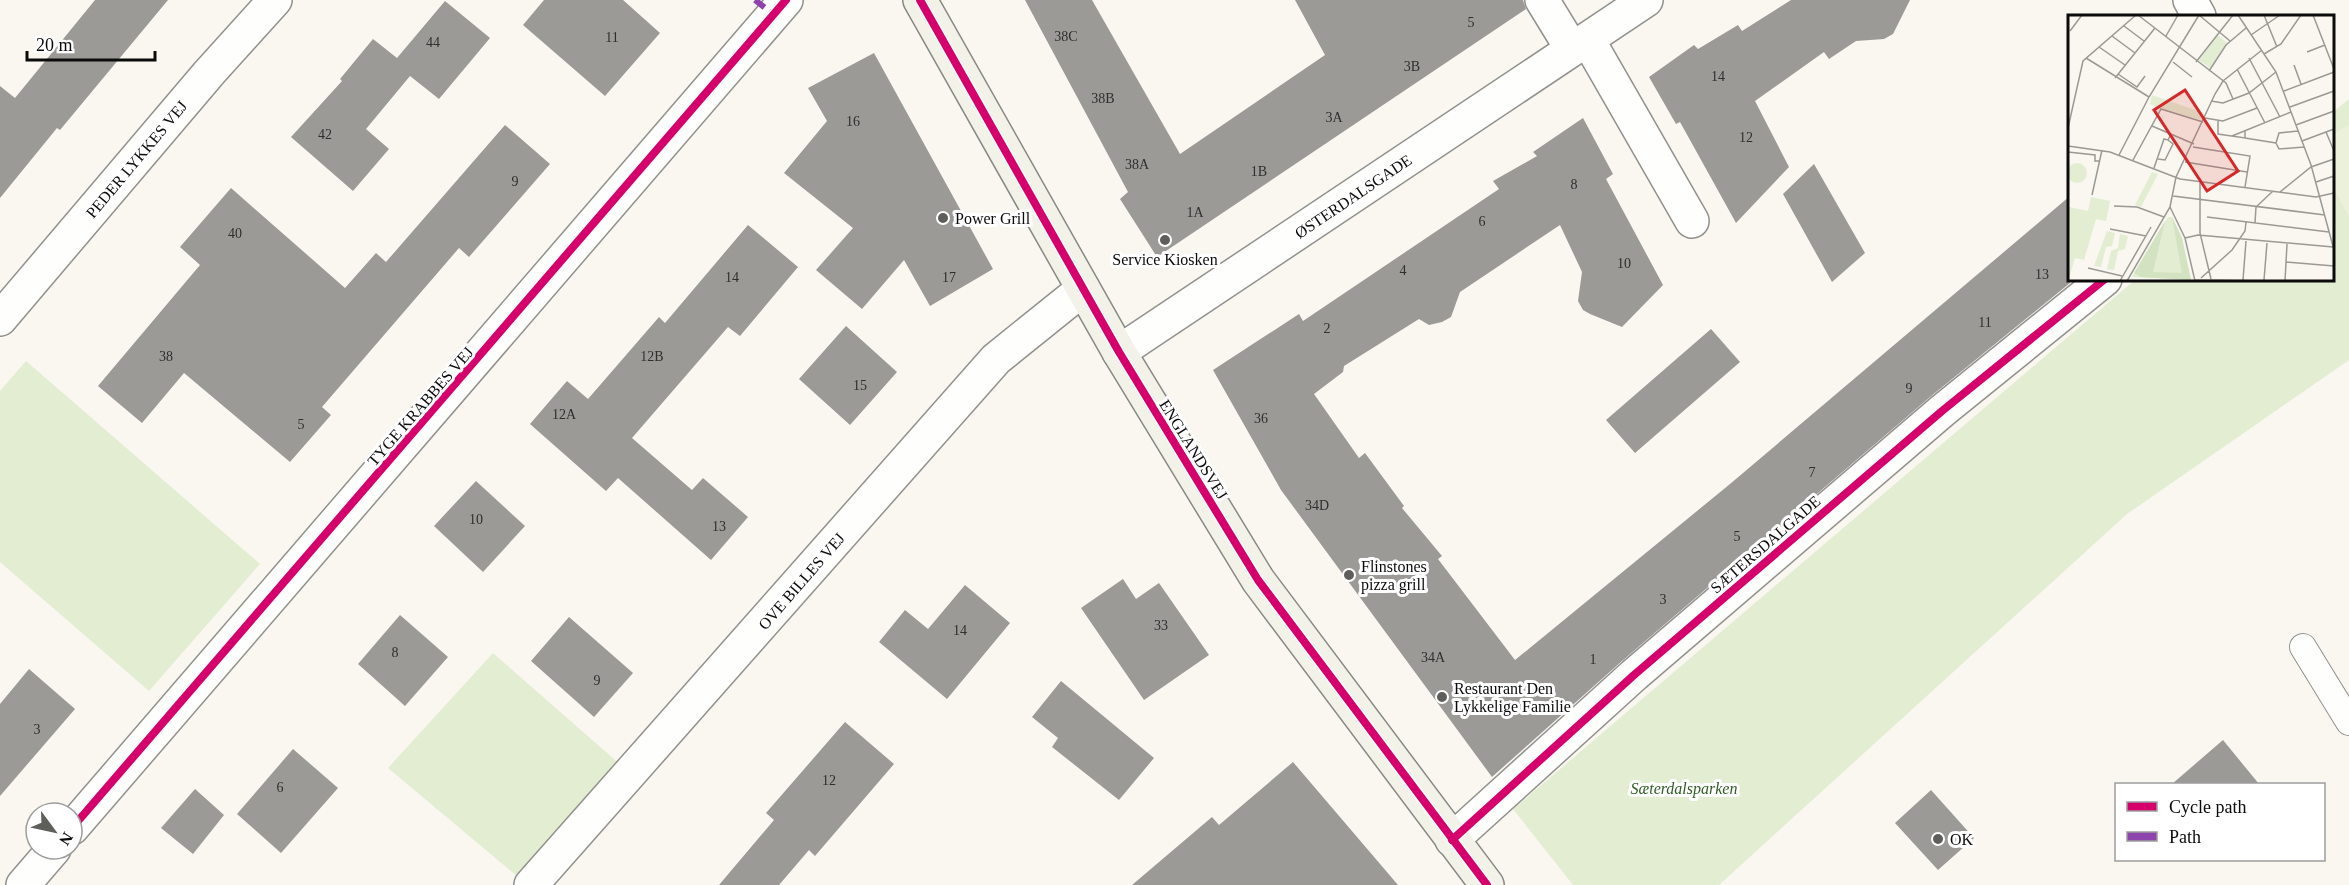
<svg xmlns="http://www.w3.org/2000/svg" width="2349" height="885" font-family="Georgia,serif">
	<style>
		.green { fill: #e2edd2 }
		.pitch { fill: #ecf1db }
		.building { fill: #9c9a96 }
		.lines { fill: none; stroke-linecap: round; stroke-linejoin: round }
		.lane-casing { stroke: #92918e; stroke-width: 28 }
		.street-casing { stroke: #92918e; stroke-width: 36 }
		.secondary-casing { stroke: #898885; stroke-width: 36 }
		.lane { stroke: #fefefd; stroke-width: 26 }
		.street { stroke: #fefefd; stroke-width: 33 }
		.secondary { stroke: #f3f2e9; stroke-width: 33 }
		.quiet { stroke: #8e44ad; stroke-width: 6; stroke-dasharray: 12 6; stroke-linecap: butt }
		.cycleway-casing { stroke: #fff; stroke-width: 11 }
		.cycleway { stroke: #d6006c; stroke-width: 8 }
		.poi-dot { fill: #5e5e5b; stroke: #fff; stroke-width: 2 }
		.labels { text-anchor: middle; stroke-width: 6; stroke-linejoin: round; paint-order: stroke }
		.number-label { font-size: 14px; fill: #2f2f2e }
		.street-label { font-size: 16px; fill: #0b0b0b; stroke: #fff }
		.poi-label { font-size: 16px; fill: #0b0b0b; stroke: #fff; text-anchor: start }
		.park-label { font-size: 16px; font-style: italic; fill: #2f5c23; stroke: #fff }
		.inset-road { fill: none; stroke: #9a9994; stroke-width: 1.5 }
		.view { fill: #d62828; fill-opacity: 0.15; stroke: #d62828; stroke-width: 3 }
		.inset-edge { fill: none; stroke: #0b0b0b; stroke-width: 3 }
	</style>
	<rect width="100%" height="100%" fill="#f9f7f0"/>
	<g class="green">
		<path d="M2349,99V360L2127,514L1719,885H1573L1513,809L2136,279H2332L2333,112Z"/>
		<path d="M26,361L260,564L149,691L0,562V391Z"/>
		<path d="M493,653L622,766L518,877L388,768Z"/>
	</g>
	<path class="pitch" d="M2349,125V217L2333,187V134Z"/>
	<g class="building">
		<path d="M95,0H168L60,130L57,128L0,198V86L15,98Z"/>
		<path d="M544,0H623L660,33L605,96L523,25Z"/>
		<path d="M1025,0H1092L1180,154L1325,55L1295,0H1523L1526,9L1157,257L1120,199L1128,192Z"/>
		<path d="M1791,0H1910L1893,34L1884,39L1856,41L1829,59L1824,52L1755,101L1789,167L1736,223L1680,122L1676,124L1649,77L1694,45L1698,49L1738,25L1742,31Z"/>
		<path d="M445,1L490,38L439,99L410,76L366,129L389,149L353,191L291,137L342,81L340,79L373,39L397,58Z"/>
		<path d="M874,53L993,269L930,306L904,260L862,309L816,270L853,228L784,173L827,121L808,88Z"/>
		<path d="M1583,118L1613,174L1606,179L1663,285L1622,327L1590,314L1583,310L1578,301L1582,272L1560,225L1460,292L1451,317L1442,322L1429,325L1419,319L1344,366L1343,372L1314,394L1359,458L1365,453L1404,506L1402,508L1442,556L1438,559L1515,660L1730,484L2070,196V283L1930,397L1622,661L1492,777L1281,490L1213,370L1299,314L1303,321L1499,189L1493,181L1537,156L1533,152Z"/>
		<path d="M505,125L550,164L469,257L459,248L322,407L331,415L290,462L184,373L142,423L98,386L200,265L180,247L231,188L345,288L376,253L386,262Z"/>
		<path d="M1814,164L1865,253L1832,282L1783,194Z"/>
		<path d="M748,225L798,267L740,336L728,327L632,438L692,490L703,478L748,517L711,560L618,478L606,491L530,424L567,381L588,399L659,317L665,323Z"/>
		<path d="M846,326L897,372L850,425L799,379Z"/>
		<path d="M1711,329L1740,362L1635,453L1606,420Z"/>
		<path d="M476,481L525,526L483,572L434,526Z"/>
		<path d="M1123,579L1136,599L1159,583L1209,655L1144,700L1081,608Z"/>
		<path d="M965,585L1010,623L947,699L879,642L905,610L928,629Z"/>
		<path d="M400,615L448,657L405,706L358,664Z"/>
		<path d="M569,617L633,673L594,717L531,661Z"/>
		<path d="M29,669L75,709L0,796V704Z"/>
		<path d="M1061,681L1154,758L1119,800L1052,747L1058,738L1032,717Z"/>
		<path d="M845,722L894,764L815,856L809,850L779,885H719L774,820L766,813Z"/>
		<path d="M2223,740L2259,784H2172Z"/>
		<path d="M293,749L338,788L281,853L237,814Z"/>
		<path d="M1293,762L1398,885H1132L1212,817L1219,825Z"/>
		<path d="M195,789L224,815L193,854L161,828Z"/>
		<path d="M1931,790L1974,838L1938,870L1895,823Z"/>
	</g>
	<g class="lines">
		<g class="lane-casing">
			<path id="lane" d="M2303,647L2349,722"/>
		</g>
		<g class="street-casing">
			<g id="street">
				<path d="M1542,0L1572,49"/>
				<path d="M2190,0L2199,16"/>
				<path d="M1588,40L1692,221"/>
				<path d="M0,319L209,73L275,0"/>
				<path d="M1119,352L1646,0"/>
				<path d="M72,828L786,0"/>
				<path d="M1452,840L1634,675L1942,411L2105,279"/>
				<path d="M23,885L54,849"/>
				<path d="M531,885L996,359L1083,289"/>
			</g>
		</g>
		<g class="secondary-casing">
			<path id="secondary" d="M920,0L1119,352L1258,580L1487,885"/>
		</g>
		<use href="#lane" class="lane"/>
		<use href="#street" class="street"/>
		<use href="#secondary" class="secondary"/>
		<path class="quiet" d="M755,0L773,14"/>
		<g class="cycleway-casing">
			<g id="cycleway">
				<path d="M920,0L1119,352L1258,580L1487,885"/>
				<path d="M72,828L786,0"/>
				<path d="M1452,840L1634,675L1942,411L2105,279"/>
			</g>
		</g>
		<use href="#cycleway" class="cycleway"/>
	</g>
	<g class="poi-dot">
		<circle cx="943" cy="218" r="6"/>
		<circle cx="1165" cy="240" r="6"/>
		<circle cx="1349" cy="575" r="6"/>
		<circle cx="1442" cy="697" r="6"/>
		<circle cx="1938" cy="839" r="6"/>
	</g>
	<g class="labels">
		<g class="number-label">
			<text x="1471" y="27">5</text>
			<text x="1066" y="41">38C</text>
			<text x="612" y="42">11</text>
			<text x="433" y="47">44</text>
			<text x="1412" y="71">3B</text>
			<text x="1718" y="81">14</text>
			<text x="1103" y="103">38B</text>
			<text x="1334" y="122">3A</text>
			<text x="853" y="126">16</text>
			<text x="325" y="139">42</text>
			<text x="1746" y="142">12</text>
			<text x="1137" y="169">38A</text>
			<text x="1259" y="176">1B</text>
			<text x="515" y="186">9</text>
			<text x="1574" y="189">8</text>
			<text x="1195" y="217">1A</text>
			<text x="1482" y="226">6</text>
			<text x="235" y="238">40</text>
			<text x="1624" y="268">10</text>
			<text x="1403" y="275">4</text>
			<text x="2042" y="279">13</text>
			<text x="732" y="282">14</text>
			<text x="949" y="282">17</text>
			<text x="1985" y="327">11</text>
			<text x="1327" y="333">2</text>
			<text x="166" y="361">38</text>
			<text x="652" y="361">12B</text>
			<text x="860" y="390">15</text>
			<text x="1909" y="393">9</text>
			<text x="564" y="419">12A</text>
			<text x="1261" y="423">36</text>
			<text x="301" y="429">5</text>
			<text x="1812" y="477">7</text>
			<text x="1317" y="510">34D</text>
			<text x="476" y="524">10</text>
			<text x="719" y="531">13</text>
			<text x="1737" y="541">5</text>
			<text x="1663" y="604">3</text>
			<text x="1161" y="630">33</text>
			<text x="960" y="635">14</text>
			<text x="395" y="657">8</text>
			<text x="1433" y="662">34A</text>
			<text x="1593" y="664">1</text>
			<text x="597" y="685">9</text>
			<text x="37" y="734">3</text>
			<text x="829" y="785">12</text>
			<text x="280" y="792">6</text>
		</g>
		<g class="street-label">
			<text transform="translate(136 159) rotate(-50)" y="6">PEDER LYKKES VEJ</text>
			<text transform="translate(1353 196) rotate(-34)" y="6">ØSTERDALSGADE</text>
			<text transform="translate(420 406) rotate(-49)" y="6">TYGE KRABBES VEJ</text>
			<text transform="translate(1194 449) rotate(58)" y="6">ENGLANDSVEJ</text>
			<text transform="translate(1765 544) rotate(-41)" y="6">SÆTERSDALGADE</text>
			<text transform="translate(801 581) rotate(-49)" y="6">OVE BILLES VEJ</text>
		</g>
		<g class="poi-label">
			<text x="955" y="224">Power Grill</text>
			<text x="1165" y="265" text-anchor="middle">Service Kiosken</text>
			<text x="1361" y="572">Flinstones<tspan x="1361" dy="18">pizza grill</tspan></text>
			<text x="1454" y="694">Restaurant Den<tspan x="1454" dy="18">Lykkelige Familie</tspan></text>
			<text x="1950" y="845">OK</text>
		</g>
		<g class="park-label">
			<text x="1684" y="794">Sæterdalsparken</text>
		</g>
	</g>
	<g transform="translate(2068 15)">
		<rect width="266" height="266" fill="#f9f7f0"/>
		<path d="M150,20L159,28L142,53L131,45ZM84,80L136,98L133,105L89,92L82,89ZM-1 158a10 10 0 1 1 20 0a10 10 0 1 1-20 0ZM84,157L90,159L73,192L67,190ZM23,182L42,186L38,206L28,204L16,245L7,243L0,266L1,192L20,196ZM100,202H104L114,223L123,265L64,262ZM39,216L47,218L44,231L38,232L33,252L26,251ZM52,219L60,221L57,234L50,236L46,255L39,254L43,236L50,233Z" fill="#e2edd2"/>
		<path d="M104,202L114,223L123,265L73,262L66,258L97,206L85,257L114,258Z" fill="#d3e3c1"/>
		<path class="inset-road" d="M70,0L158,68L165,84M131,0L162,26M170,0L208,57L243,150L266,235M196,0L209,32M245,0L266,54M56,11L76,26M2,16L14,0M183,20L212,0M44,21L67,38M98,21L110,0M31,32L57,50M239,37L257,30M196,39L213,29L233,0M18,43L81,82M181,43L212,102M105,47L124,62M128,47L165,0M226,50L233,69M169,54L197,108M141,56L158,30L178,13M50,59L69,72L77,61M47,63L87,13M216,76L266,57M143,86L155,88L181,78L208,57M222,92L266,76M137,103L155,106L189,93M150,106V119L177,123V115M228,110L266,96M84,111L126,129M0,113L15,46L68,0M258,117L266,136M164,121L223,97M177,123L208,128M234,126L266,114M208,128L211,134L236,132M208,128L211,118L230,116M0,131L42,137L112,164L248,182L266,178M125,132L182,141L177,172M0,137L27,140V146H32M51,140L81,82L131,0M90,144L97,145L105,129L100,125M65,145L93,94L135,107M117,147L179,157M86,153L96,124L100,125L103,119M132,167V218L143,264M248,167L266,161M212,177L243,152L266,144M24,180L34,135M105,181L257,200M46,191L69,192L96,202M102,192L117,223L127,266M139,202L261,217M187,208L188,192L205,176M42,214L78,221M117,223L130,220L265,232M218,247L266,251M20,253L54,261M133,263L164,235L177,216L178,207M127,265L202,266M175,265L178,226M196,265L199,228M52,266L83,212M59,266L102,192L108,162L147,79L155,66L194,35M217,266L219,229"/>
		<path class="view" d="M117,75L170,156L139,176L86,95Z"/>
		<rect width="266" height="266" class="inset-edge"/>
	</g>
	<rect x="2115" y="783" width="210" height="78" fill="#ffffff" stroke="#9d9d9d" stroke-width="1.5"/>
	<rect x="2127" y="802" width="30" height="9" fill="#d6006c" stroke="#9d9d9d" stroke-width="1.5"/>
	<text x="2169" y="813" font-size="18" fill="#0b0b0b">Cycle path</text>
	<rect x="2127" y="832" width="30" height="9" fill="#8e44ad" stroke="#9d9d9d" stroke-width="1.5"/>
	<text x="2169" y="843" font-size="18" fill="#0b0b0b">Path</text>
	<g transform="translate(54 831) rotate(123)"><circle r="28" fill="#ffffff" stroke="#9d9d9d" stroke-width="1.5"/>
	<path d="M0-4.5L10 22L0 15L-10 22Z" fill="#5e5e5b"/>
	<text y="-9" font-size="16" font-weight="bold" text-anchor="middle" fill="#0b0b0b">N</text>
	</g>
	<path d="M27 51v9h128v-9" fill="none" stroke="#0b0b0b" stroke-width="3"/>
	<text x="36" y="51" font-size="18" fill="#0b0b0b" stroke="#ffffff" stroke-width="4.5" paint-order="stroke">20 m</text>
</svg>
